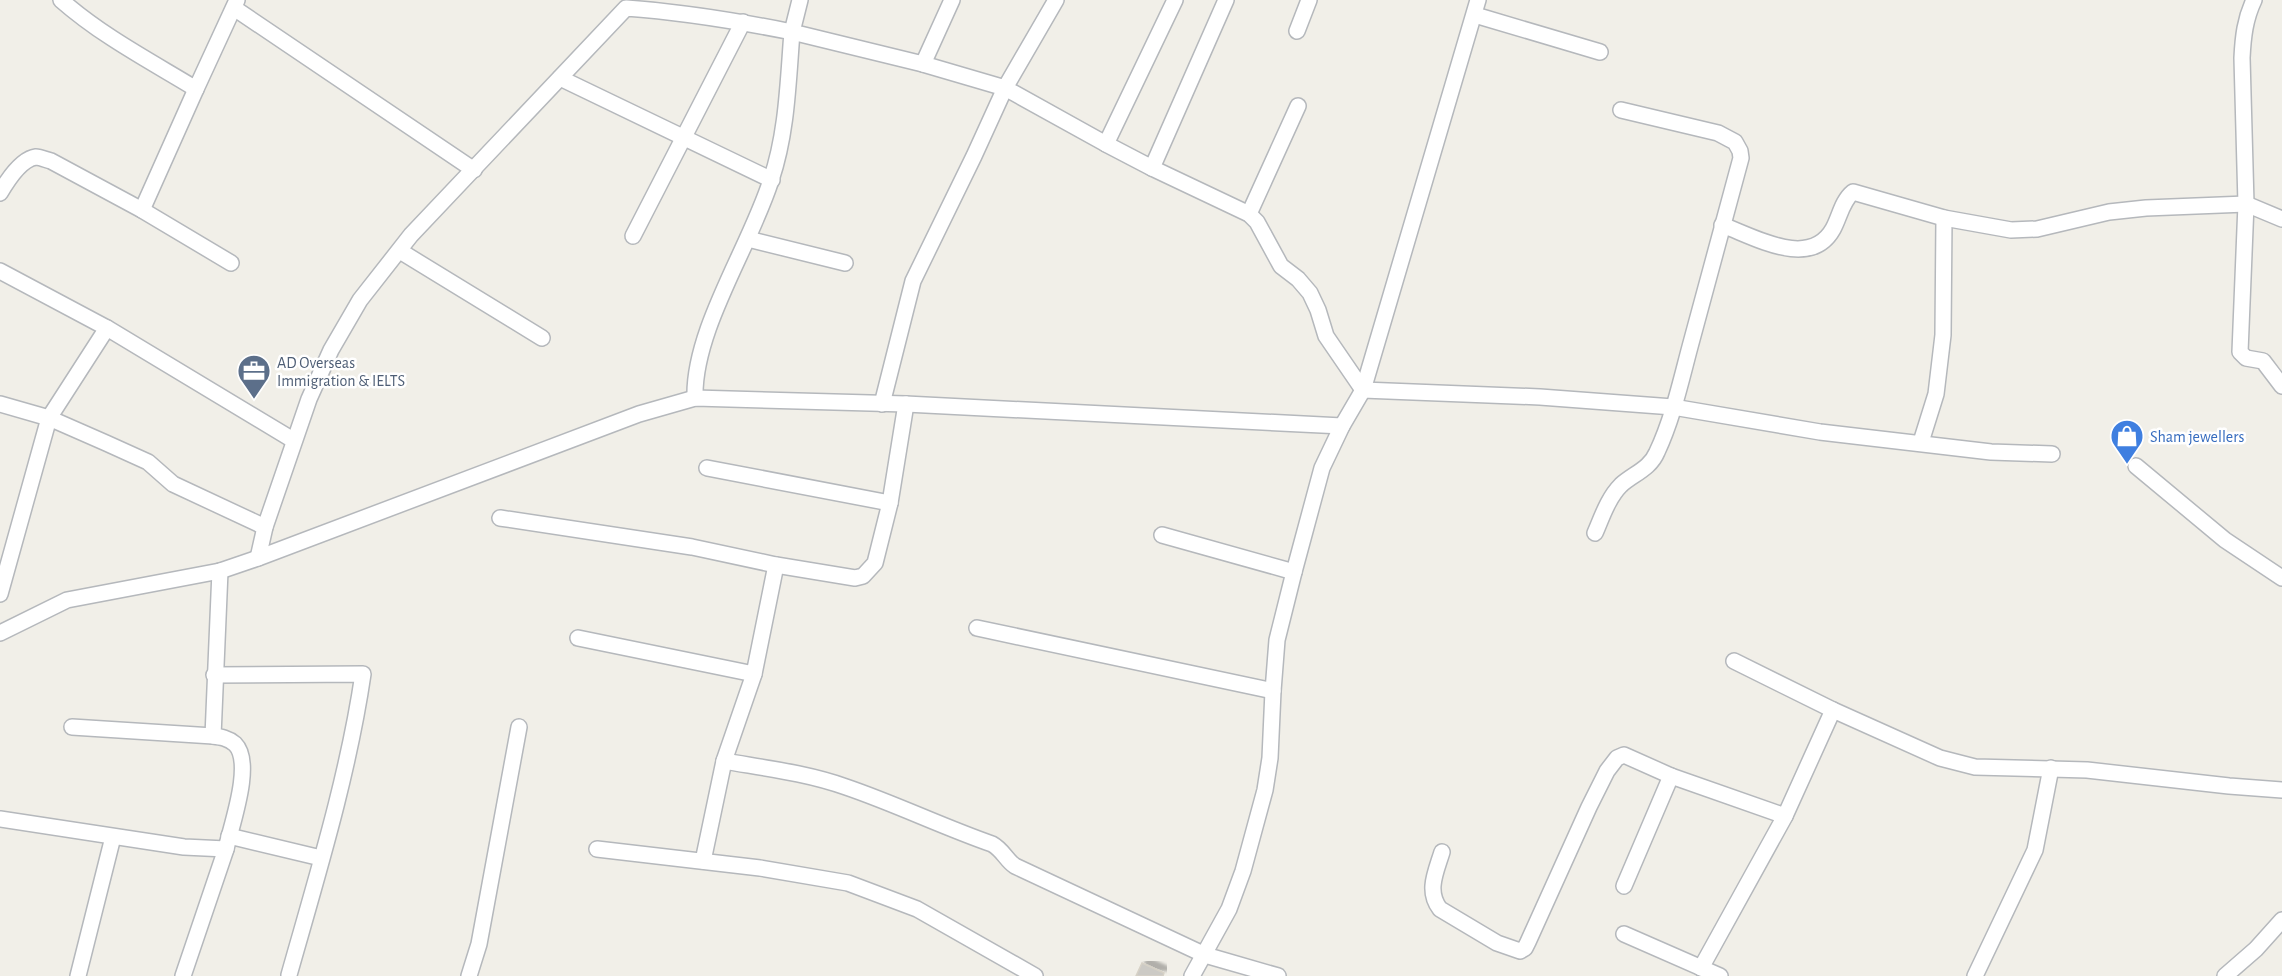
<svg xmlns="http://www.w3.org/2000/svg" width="2282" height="976" font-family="'Alegreya Sans',sans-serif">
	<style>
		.building { fill: #cccac5; stroke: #d6d1c6; stroke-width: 1.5; filter: url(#shadow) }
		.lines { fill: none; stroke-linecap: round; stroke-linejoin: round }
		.street-casing { stroke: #b5b8bc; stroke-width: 18 }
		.street { stroke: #fff; stroke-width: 15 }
		.labels { text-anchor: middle; stroke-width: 5; stroke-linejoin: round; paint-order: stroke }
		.service-label { font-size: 16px; fill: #4e5e75; stroke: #fff; text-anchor: start }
		.shop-label { font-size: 16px; fill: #366cbe; stroke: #fff; text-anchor: start }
	</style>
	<defs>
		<filter id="shadow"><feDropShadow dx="5.5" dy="-5.5" stdDeviation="1.5" flood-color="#0004"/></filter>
	</defs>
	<rect width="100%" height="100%" fill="#f1efe8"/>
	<path class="building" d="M1142,963L1164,973L1163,976H1136Z"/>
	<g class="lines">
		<g class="street-casing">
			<g id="street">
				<path d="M61,0C102,36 150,61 196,89L237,0"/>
				<path d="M800,0L792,32L923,64L952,0"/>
				<path d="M2254,0C2245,19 2243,37 2242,58L2246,204L2240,352L2246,358L2263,361L2282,386"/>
				<path d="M234,8L474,170"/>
				<path d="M1475,15L1600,52"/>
				<path d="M1297,31L1309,0"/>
				<path d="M923,64L1005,88L1056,0"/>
				<path d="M560,78L772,180"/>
				<path d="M1106,144L1152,168L1226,0"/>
				<path d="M1152,168L1249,214L1257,222L1281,266L1298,279L1310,293L1318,310L1326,336L1363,390L1540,397L1673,407L1820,432L1991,452L2052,454"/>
				<path d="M0,193C7,181 21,159 36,157C40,157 47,160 51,161L142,210L231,263"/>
				<path d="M142,210L196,89"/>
				<path d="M1249,214L1298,106"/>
				<path d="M1722,225C1755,237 1810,270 1833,229C1840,216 1842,201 1853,192L1944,218L2011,230L2037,229L2109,212L2146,208L2246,204L2282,219"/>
				<path d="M633,236L743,22"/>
				<path d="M748,239L845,263"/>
				<path d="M400,251L542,338"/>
				<path d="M0,271L107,328L293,440"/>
				<path d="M0,404L49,418L106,443L148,462L173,484L265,527"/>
				<path d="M882,404L913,281L974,156L1005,88L1106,144L1175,0"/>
				<path d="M1921,442L1936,394L1943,335L1944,218"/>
				<path d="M2136,466L2225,540L2282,578"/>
				<path d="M707,468L890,503"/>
				<path d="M500,518L692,547L776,565L855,578L863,576L875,563L890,503L906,404"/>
				<path d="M1595,533C1602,517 1608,498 1621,485C1633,474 1650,469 1657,452C1673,418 1681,380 1691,343C1708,282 1724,220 1741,158L1740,151L1735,142L1718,133L1621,110"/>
				<path d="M1162,535L1294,572"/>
				<path d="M258,558L265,527L309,399L331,350L360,300L411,235L626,8C682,12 737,21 792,32C788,82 787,133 771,180C750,247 693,330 695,398"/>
				<path d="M0,594L49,418L107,328"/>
				<path d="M977,628L1273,691"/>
				<path d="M0,633L67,600L220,571L258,558L639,414L695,398L906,404L1342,426"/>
				<path d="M578,638L754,674"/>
				<path d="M1734,661L1833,710L1940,758L1975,767L2087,770L2229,786L2282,790"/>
				<path d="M214,675L363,674C348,776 317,876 289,975"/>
				<path d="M72,727L213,736"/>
				<path d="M724,761C764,768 807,773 846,787C896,804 943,827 992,844C1003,850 1006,860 1015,866L1205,955L1278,976"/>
				<path d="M0,819L184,847L226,849C231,826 254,763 235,744C228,738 221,737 213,736L220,571"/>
				<path d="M229,836L321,858"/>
				<path d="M597,849L760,868L848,883L917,909L1035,976"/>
				<path d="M1442,852C1436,872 1426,891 1440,909L1497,943L1520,951L1525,948L1528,942L1589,807L1607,771L1617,758L1624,755L1671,776L1785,816L1833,710"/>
				<path d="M703,861L724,761L754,674L776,565"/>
				<path d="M1624,886L1671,776"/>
				<path d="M1624,934L1720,976"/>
				<path d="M1701,968L1785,816"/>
				<path d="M78,976L113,837"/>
				<path d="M183,976L226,849"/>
				<path d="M469,976L479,944L519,727"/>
				<path d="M1192,976L1229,909L1243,871L1265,790L1270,758L1273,691L1277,640L1294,572L1322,468L1342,426L1363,390L1478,0"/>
				<path d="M1975,976L2035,850L2051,768"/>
				<path d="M2225,976L2256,949L2282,920"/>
			</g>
		</g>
		<use href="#street" class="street"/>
	</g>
	<defs>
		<g id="office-pin" transform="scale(1.725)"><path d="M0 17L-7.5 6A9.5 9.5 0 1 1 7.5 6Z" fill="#5c6f8a" stroke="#fff"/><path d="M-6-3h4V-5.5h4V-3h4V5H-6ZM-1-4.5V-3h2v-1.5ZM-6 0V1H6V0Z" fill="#fff"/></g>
		<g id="shop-pin" transform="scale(1.725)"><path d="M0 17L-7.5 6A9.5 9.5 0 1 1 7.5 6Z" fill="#3f7fe0" stroke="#fff"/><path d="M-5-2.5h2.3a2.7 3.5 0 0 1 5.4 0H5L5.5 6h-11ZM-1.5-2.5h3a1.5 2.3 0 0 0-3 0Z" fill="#fff"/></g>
	</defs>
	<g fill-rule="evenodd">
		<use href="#office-pin" x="254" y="371"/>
		<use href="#shop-pin" x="2127" y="436"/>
	</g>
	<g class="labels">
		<g class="service-label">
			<text x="277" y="368">AD Overseas<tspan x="277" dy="18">Immigration &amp; IELTS</tspan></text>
		</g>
		<g class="shop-label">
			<text x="2150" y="442">Sham jewellers</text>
		</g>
	</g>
</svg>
